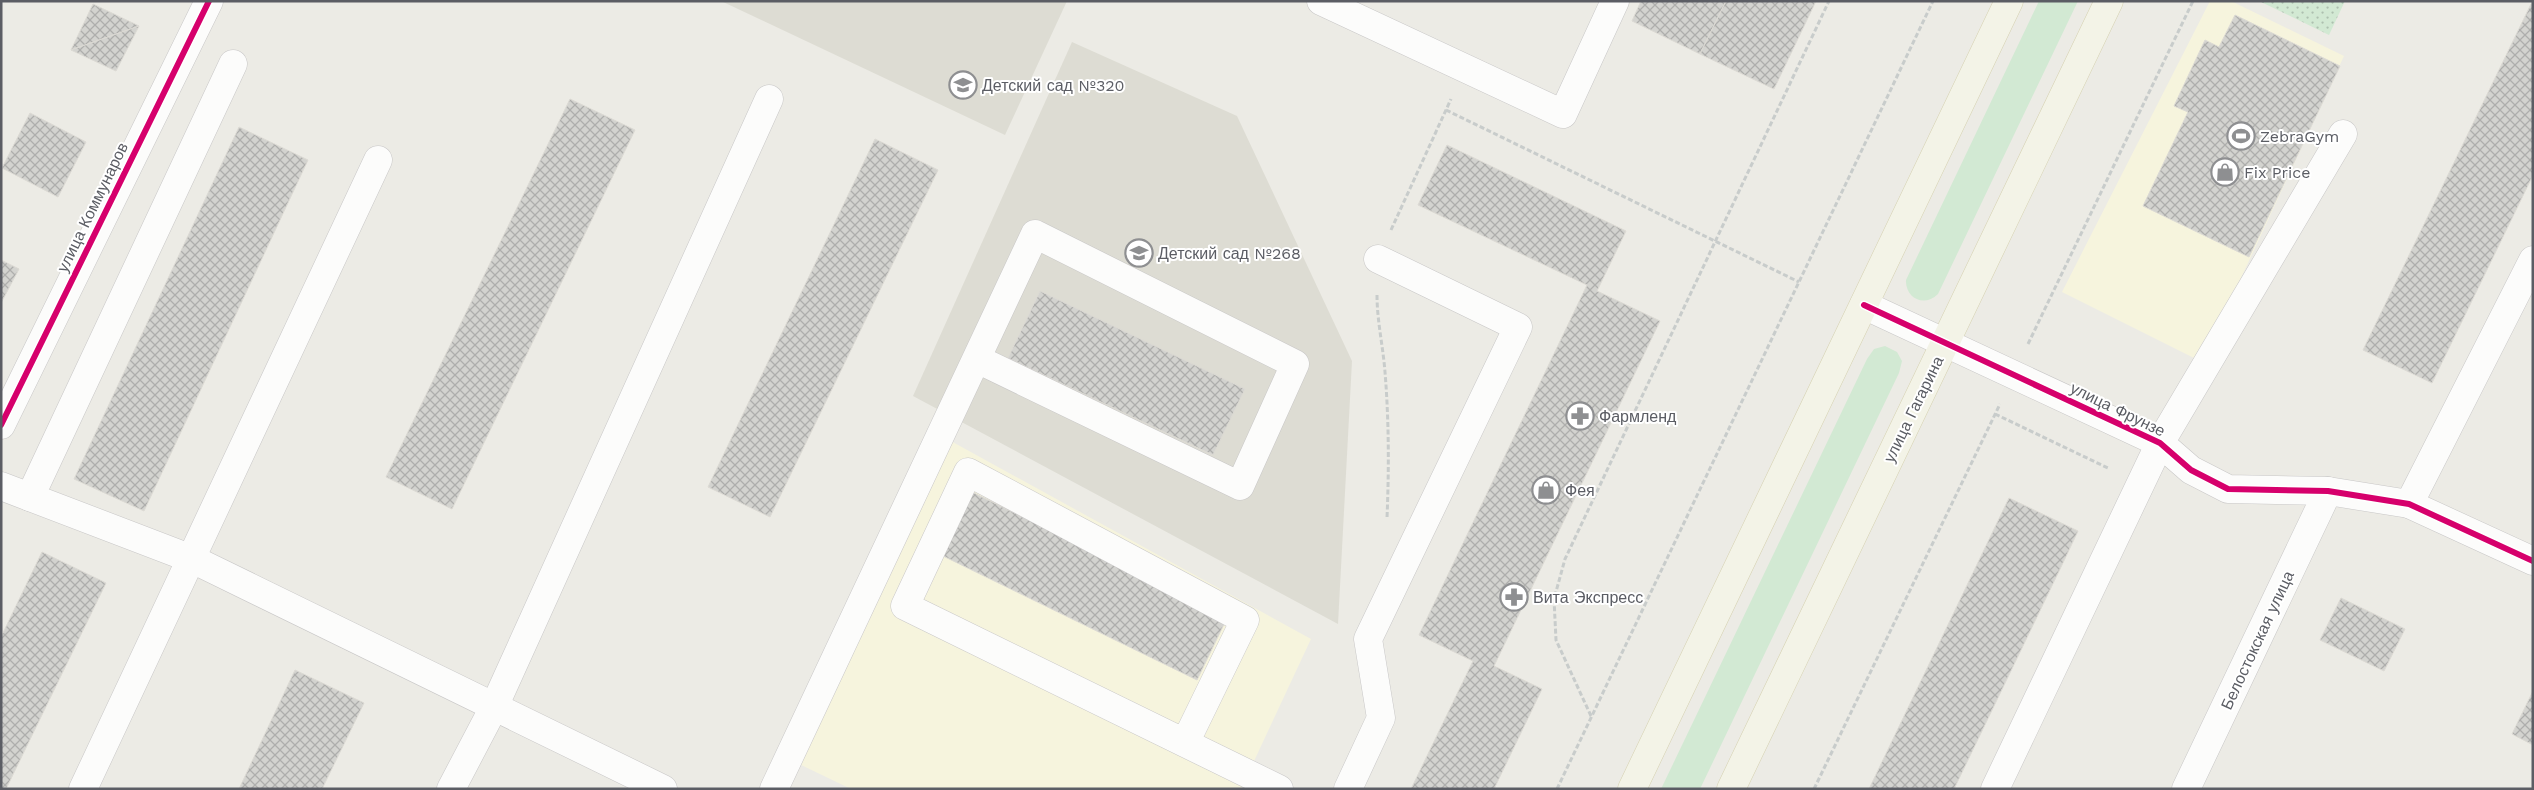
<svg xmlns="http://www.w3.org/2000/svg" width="2534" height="790" font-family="'Work Sans',sans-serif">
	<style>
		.commercial { fill: #f6f4dd }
		.education { fill: #dddcd3 }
		.grass { fill: #d2e9d3 }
		.park { fill: url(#park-dots) }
		.building { fill: url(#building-cross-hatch); stroke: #dcdad4 }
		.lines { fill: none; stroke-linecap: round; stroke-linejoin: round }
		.minor-casing { stroke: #c8c7c7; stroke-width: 29 }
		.major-casing { stroke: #d5d1b1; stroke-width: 29 }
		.path { stroke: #c8cccb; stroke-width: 3; stroke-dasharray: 5 2.5; stroke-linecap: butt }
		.minor { stroke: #fcfcfb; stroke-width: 28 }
		.major { stroke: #f3f3e7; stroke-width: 28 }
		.cycleway-casing { stroke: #fff; stroke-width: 9 }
		.cycleway { stroke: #d6006c; stroke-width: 6 }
		.labels { text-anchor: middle; stroke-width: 4; stroke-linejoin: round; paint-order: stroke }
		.poi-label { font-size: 16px; fill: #5b5d64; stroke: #fff; text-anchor: start }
		.street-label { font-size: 16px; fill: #5b5d64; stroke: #fff }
	</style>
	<defs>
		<pattern id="park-dots" width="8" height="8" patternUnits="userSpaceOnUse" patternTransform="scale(1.25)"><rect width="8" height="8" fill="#d2e9d3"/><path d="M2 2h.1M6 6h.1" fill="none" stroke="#adc0af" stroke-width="1.8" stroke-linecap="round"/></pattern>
		<pattern id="building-cross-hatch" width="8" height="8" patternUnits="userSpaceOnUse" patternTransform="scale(1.25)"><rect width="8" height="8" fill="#d3d3cf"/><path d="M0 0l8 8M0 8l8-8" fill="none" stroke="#aeaeac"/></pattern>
	</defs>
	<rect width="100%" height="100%" fill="#ecebe5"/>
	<g class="commercial">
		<path d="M2210,1H2231L2344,56L2202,362L2062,292Z"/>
		<path d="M949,440L1311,639L1241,789H851L797,763Z"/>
	</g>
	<g class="education">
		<path d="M721,1H1067L1005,135Z"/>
		<path d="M1072,42L1237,116L1352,361L1338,624L913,396Z"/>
	</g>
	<g class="grass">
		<path d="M2039,1H2078L1938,294C1924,308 1905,298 1906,280Z"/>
		<path d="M1885,346L1897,352L1902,361L1899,373L1700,789H1661L1867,359L1874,349Z"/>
	</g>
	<path class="park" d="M2259,1H2345L2329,35Z"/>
	<g class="building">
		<path d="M1641,1H1726L1700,54L1632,21Z"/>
		<path d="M1726,1H1816L1774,89L1700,54Z"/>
		<path d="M93,4L139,26L71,50Z"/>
		<path d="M2531,4L2533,5V175L2432,383L2363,350Z"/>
		<path d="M2235,15L2340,66L2249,257L2143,206L2188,112L2174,106L2205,40L2219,47Z"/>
		<path d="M139,26L116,71L71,50Z"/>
		<path d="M570,99L635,130L452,509L386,477Z"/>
		<path d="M30,113L86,142L58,197L2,168Z"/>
		<path d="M239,127L308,160L144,511L74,479Z"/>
		<path d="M875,139L938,170L770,517L708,487Z"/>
		<path d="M1447,145L1626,231L1597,291L1660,321L1494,666L1542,689L1494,789H1411L1473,661L1419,635L1587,285L1418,205Z"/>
		<path d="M1,260L19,269L1,303Z"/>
		<path d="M1040,291L1245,389L1213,455L1008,358Z"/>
		<path d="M970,491L1227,618L1197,680L939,554Z"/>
		<path d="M2009,498L2078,531L2061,567L1954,789H1869Z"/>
		<path d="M42,552L106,583L6,789H1V637Z"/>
		<path d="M2341,598L2405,629L2384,671L2320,640Z"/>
		<path d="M295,670L364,703L322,789H239Z"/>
		<path d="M2533,691V745L2512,734Z"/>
	</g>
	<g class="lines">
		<g class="minor-casing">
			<g id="minor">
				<path d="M1321,1L1563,114L1615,1"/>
				<path d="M1864,305L2160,443L2191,470L2228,489L2328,491L2409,504L2533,561"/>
				<path d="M1,425L209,1"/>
				<path d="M1,486L192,559L663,789"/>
				<path d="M30,497L233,64"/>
				<path d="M2409,504L2533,260"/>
				<path d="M1185,743L1245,620L968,472L905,606L1279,789"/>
				<path d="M83,789L378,160"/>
				<path d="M451,789L494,707L769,99"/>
				<path d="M774,789L1035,234L1295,364L1240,486L977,359"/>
				<path d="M1348,789L1381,718L1368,639L1518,327L1378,259"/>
				<path d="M1995,789L2160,443L2343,134"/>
				<path d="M2186,789L2328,491"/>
			</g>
		</g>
		<g class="major-casing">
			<g id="major">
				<path d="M1632,789L2009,1"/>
				<path d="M1731,789L2109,1"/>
			</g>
		</g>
		<g class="path">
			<path d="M1446,110L1799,282"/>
			<path d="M1391,230L1451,99"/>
			<path d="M1377,295C1377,321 1383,346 1385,372C1389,421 1389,470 1387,518"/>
			<path d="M2028,344L2193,1"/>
			<path d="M1995,414L2110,469"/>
			<path d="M1591,716L1556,640L1554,599L1565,559L1829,1"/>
			<path d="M1557,789L1933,1"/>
			<path d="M1814,789L2000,404"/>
		</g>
		<use href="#minor" class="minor"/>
		<use href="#major" class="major"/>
		<g class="cycleway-casing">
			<g id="cycleway">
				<path d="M1864,305L2160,443L2191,470L2228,489L2328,491L2409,504L2533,561"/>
				<path d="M1,425L209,1"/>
			</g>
		</g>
		<use href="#cycleway" class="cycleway"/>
	</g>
	<defs>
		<g id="school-ring" transform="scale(1.4375)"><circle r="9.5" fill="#fff" stroke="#8e8f91" stroke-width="1.5"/><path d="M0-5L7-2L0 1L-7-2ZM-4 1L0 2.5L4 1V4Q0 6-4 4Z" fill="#8e8f91"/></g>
		<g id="stadium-ring" transform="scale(1.4375)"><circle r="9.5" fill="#fff" stroke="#8e8f91" stroke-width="1.5"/><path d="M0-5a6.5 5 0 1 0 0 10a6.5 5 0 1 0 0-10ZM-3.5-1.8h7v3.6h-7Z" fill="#8e8f91"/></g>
		<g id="shop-ring" transform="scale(1.4375)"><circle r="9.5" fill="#fff" stroke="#8e8f91" stroke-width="1.5"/><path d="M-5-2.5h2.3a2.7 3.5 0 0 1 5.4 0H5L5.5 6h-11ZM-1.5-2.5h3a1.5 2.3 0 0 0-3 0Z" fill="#8e8f91"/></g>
		<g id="pharmacy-ring" transform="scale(1.4375)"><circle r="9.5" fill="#fff" stroke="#8e8f91" stroke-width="1.5"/><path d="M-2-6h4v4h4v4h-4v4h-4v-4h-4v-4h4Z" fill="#8e8f91"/></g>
	</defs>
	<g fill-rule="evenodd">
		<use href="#school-ring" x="963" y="85"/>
		<use href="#stadium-ring" x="2241" y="136"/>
		<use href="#shop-ring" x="2225" y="172"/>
		<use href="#school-ring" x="1139" y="253"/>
		<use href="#pharmacy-ring" x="1580" y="416"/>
		<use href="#shop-ring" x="1546" y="490"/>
		<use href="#pharmacy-ring" x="1514" y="597"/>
	</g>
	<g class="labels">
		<g class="poi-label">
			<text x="982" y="91">Детский сад №320</text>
			<text x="2260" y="142">ZebraGym</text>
			<text x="2244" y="178">Fix Price</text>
			<text x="1158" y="259">Детский сад №268</text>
			<text x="1599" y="422">Фармленд</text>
			<text x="1565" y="496">Фея</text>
			<text x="1533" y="603">Вита Экспресс</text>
		</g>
		<g class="street-label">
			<text transform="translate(92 207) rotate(-64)" y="6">улица Коммунаров</text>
			<text transform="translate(1913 409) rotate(-64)" y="6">улица Гагарина</text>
			<text transform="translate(2118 409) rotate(26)" y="6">улица Фрунзе</text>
			<text transform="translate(2257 640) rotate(-65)" y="6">Белостокская улица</text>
		</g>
	</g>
	<rect width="2534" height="790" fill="none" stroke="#5b5d64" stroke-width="5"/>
</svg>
